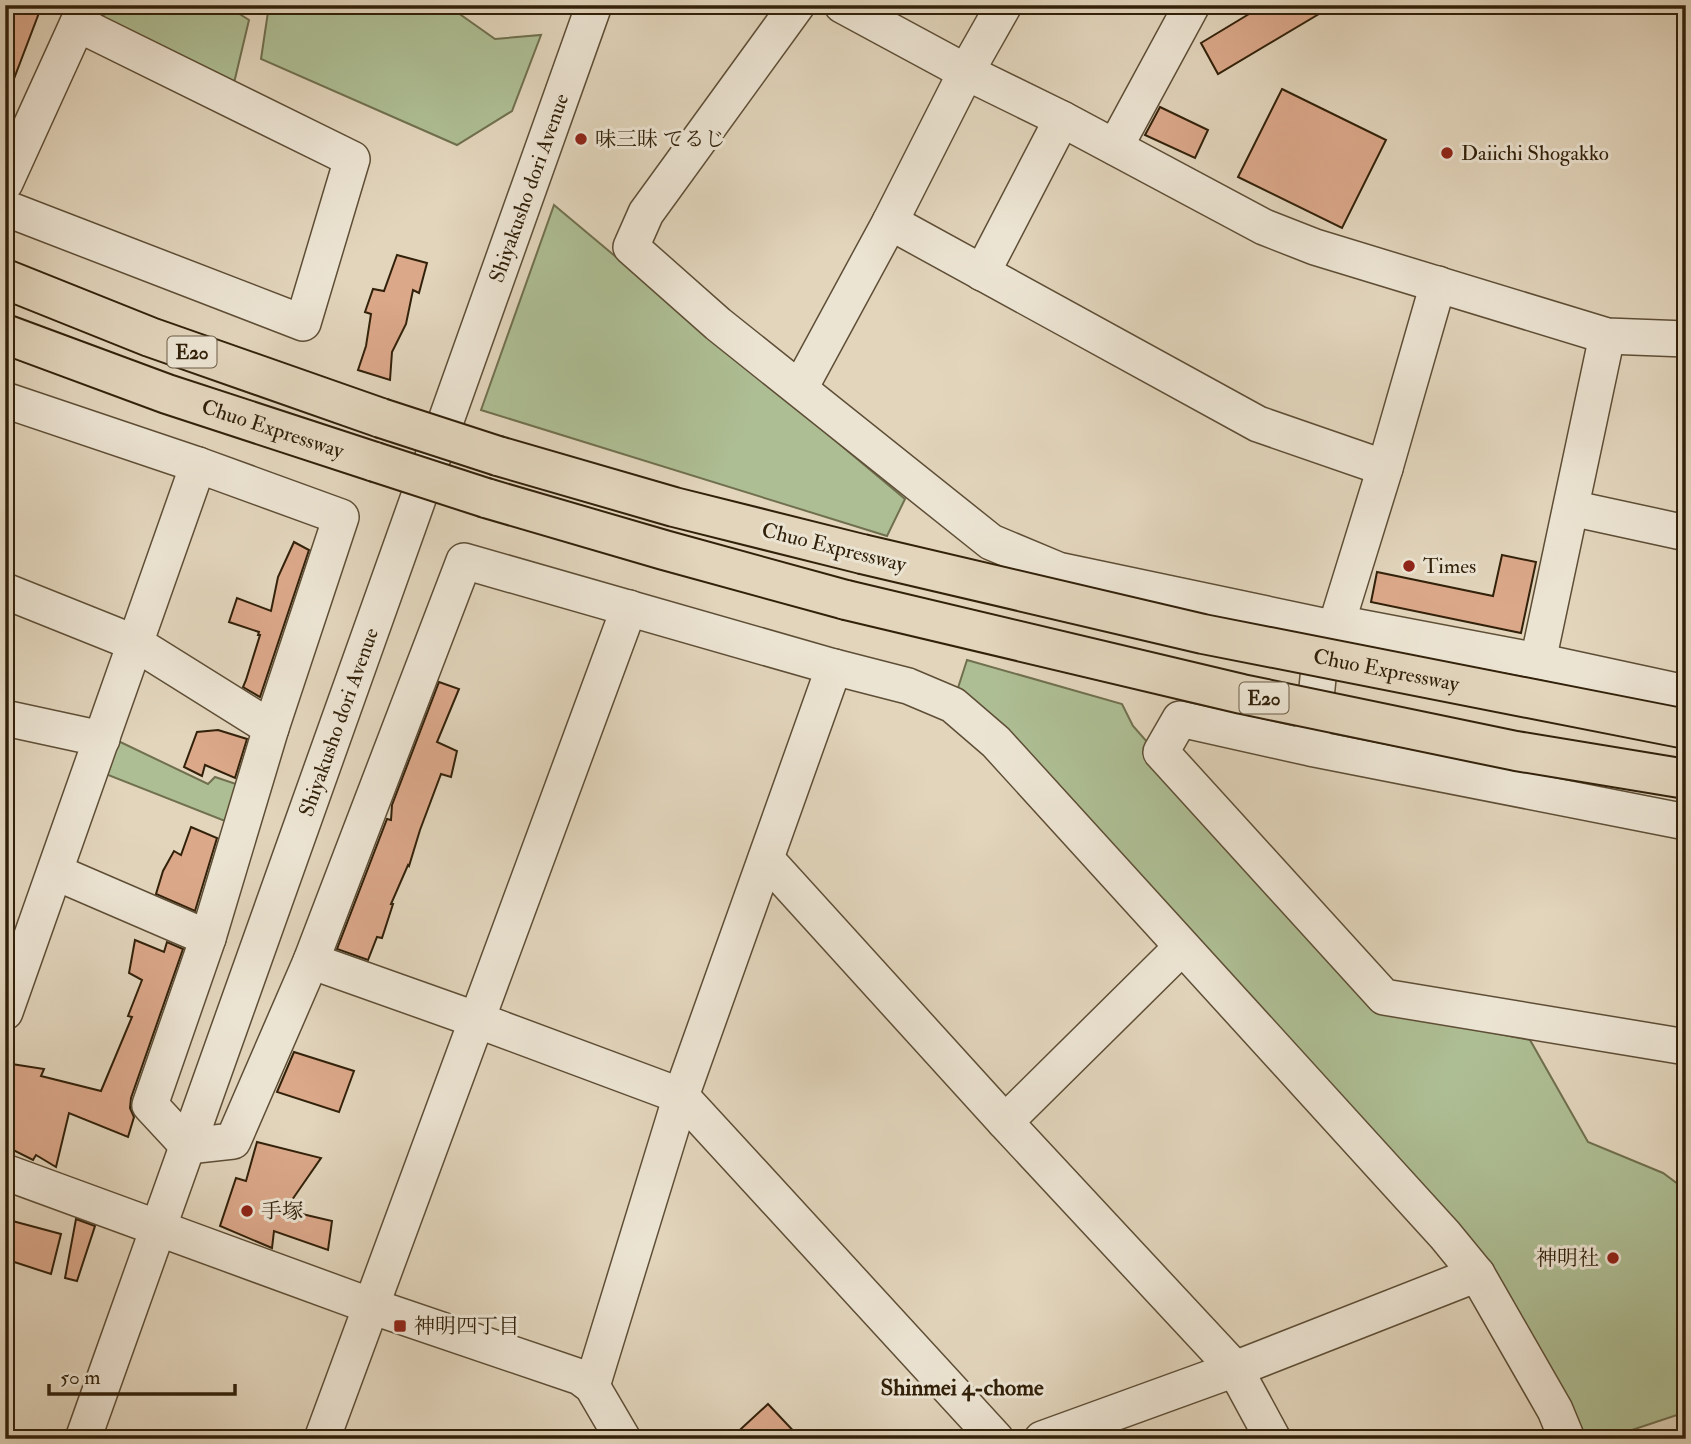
<svg xmlns="http://www.w3.org/2000/svg" width="1691" height="1444" font-family="'IM FELL Double Pica','Noto Serif JP',serif">
	<style>
		.green { fill: #aebe94; stroke: #70704f; stroke-width: 2 }
		.building { fill: #dba88a; stroke: #32210a; stroke-width: 2 }
		.lines { fill: none; stroke-linecap: round; stroke-linejoin: round }
		.minor-casing { stroke: #5e4e36; stroke-width: 38 }
		.highway-casing { stroke: #32210a; stroke-width: 42 }
		.minor { stroke: #ece4d3; stroke-width: 35 }
		.highway { stroke: #e2d5bc; stroke-width: 38 }
		.highway-bridge-casing { stroke: #32210a; stroke-width: 42; stroke-linecap: butt }
		.highway-bridge { stroke: #e2d5bc; stroke-width: 38 }
		.poi-dot { fill: #8f2418; stroke: #ece4d3; stroke-width: 2.5 }
		.labels { text-anchor: middle; stroke-width: 6; stroke-linejoin: round; paint-order: stroke }
		.shield { fill: #ece4d3; stroke: #6a5c46; stroke-width: 2 }
		.shield-label { font-size: 19px; font-weight: bold; fill: #32210a }
		.poi-label { font-size: 21px; fill: #32210a; stroke: #ece4d3; text-anchor: start }
		.street-label { font-size: 21px; fill: #32210a; stroke: #ece4d3 }
		.neighbourhood-label { font-size: 23px; font-weight: bold; fill: #32210a; stroke: #ece4d3 }
	</style>
	<rect width="100%" height="100%" fill="#e2d5bc"/>
	<filter id="stains"><feTurbulence type="fractalNoise" baseFrequency=".00286" numOctaves="4"/><feColorMatrix values="0 0 0 0 .2 0 0 0 0 .09 0 0 0 0 .02 0 0 0 .5 -.17"/></filter>
	<radialGradient id="worn" r=".72"><stop offset=".6" stop-color="#630" stop-opacity="0"/><stop offset="1" stop-color="#630" stop-opacity=".3"/></radialGradient>
	<g class="green">
		<path d="M108,5H225L249,20L234,83L102,19Z"/>
		<path d="M258,5H450L454,10L495,39L541,35L512,111L457,145L261,59L268,12Z"/>
		<path d="M554,205L905,499L887,536L481,410Z"/>
		<path d="M967,660L1122,704L1133,726L1385,1012L1530,1040L1588,1142L1663,1173L1686,1190V1412L1605,1439H1582L1526,1330L956,694Z"/>
		<path d="M114,739L208,784L215,777L242,786L225,821L103,773Z"/>
	</g>
	<g class="building">
		<path d="M5,5H42L7,97L5,96Z"/>
		<path d="M1264,5H1334L1218,74L1201,43Z"/>
		<path d="M1282,89L1386,140L1342,228L1238,177Z"/>
		<path d="M1160,107L1208,130L1195,158L1145,135Z"/>
		<path d="M397,255L427,263L419,293L413,290L406,324L392,352L390,380L358,370L366,346L371,314L365,312L373,289L384,291Z"/>
		<path d="M294,542L309,550L260,697L243,687L246,680L260,635H258L259,632L229,622L237,598L271,611L278,577Z"/>
		<path d="M1502,555L1536,562L1521,633L1371,602L1377,572L1493,596Z"/>
		<path d="M439,682L459,689L437,742L457,751L451,777L441,774L420,830L409,866L408,865L391,904H393L382,938L377,937L368,960L337,949L387,819L391,820L392,805Z"/>
		<path d="M218,730L247,739L235,778L205,765L202,776L184,767L197,732Z"/>
		<path d="M191,827L217,838L195,911L156,894L163,871L174,851L181,855Z"/>
		<path d="M135,940L164,952L167,942L183,949L131,1098L130,1108L134,1117L128,1137L69,1113L56,1167L36,1155L33,1160L5,1146V1063L44,1069L41,1076L101,1091L132,1017L128,1016L142,980L129,973Z"/>
		<path d="M294,1052L354,1071L339,1112L277,1092Z"/>
		<path d="M257,1142L321,1158L285,1210L332,1221L328,1250L274,1231L272,1248L220,1226L236,1178L246,1181Z"/>
		<path d="M5,1219L61,1234L51,1274L5,1259Z"/>
		<path d="M76,1219L95,1226L77,1281L65,1278Z"/>
		<path d="M768,1404L801,1439H730Z"/>
	</g>
	<g class="lines">
		<g class="minor-casing">
			<g id="minor">
				<path d="M797,5L646,213L631,247L718,324L991,542L1058,570L1323,626L1337,623L1538,661L1686,693"/>
				<path d="M842,5L966,72L1062,119L1264,227L1315,247L1607,336L1686,339"/>
				<path d="M1115,147L1192,5"/>
				<path d="M5,183L86,5"/>
				<path d="M5,208L303,323L352,159L78,24"/>
				<path d="M890,222L1258,424L1385,468"/>
				<path d="M982,273L1062,119"/>
				<path d="M800,388L890,222L966,72L1004,5"/>
				<path d="M5,400L198,465L341,517L271,728L208,938L150,1105L188,1146L233,1141L311,961L464,561L834,667L908,686L953,705L996,742L1445,1235L1477,1274L1555,1410L1567,1439"/>
				<path d="M1571,508L1686,533"/>
				<path d="M5,591L135,643L271,728"/>
				<path d="M1337,623L1385,468L1438,284"/>
				<path d="M1538,661L1607,336"/>
				<path d="M5,718L102,739"/>
				<path d="M1312,737L1323,629"/>
				<path d="M1686,822L1310,748L1180,719L1161,752L1384,997L1686,1047"/>
				<path d="M766,859L1005,1122L1235,1369L1273,1439"/>
				<path d="M55,872L208,938"/>
				<path d="M311,961L477,1020L681,1096L996,1439"/>
				<path d="M5,1012L198,465"/>
				<path d="M1005,1122L1182,947"/>
				<path d="M5,1172L371,1306L580,1377L592,1386L623,1439"/>
				<path d="M592,1386L681,1096L834,667"/>
				<path id="s1" d="M83,1439L594,5"/>
				<path d="M322,1439L629,608"/>
				<path d="M1042,1439L1235,1369L1477,1274"/>
			</g>
		</g>
		<g class="highway-casing">
			<g id="highway">
				<path d="M5,279L150,337L381,418"/>
				<path id="s2" d="M5,334L167,394L375,462"/>
				<path d="M498,456L674,507L862,554"/>
				<path d="M486,498L664,550L846,600"/>
			</g>
		</g>
		<use href="#minor" class="minor"/>
		<use href="#highway" class="highway"/>
		<g class="highway-bridge-casing">
			<g id="highway-bridge">
				<path d="M381,418L498,456"/>
				<path d="M375,462L486,498"/>
				<path id="s3" d="M862,554L1203,634L1686,729"/>
				<path d="M846,600L1242,694L1516,751L1686,779"/>
			</g>
		</g>
		<use href="#highway-bridge" class="highway-bridge"/>
	</g>
	<g class="poi-dot">
		<circle cx="581" cy="139" r="7"/>
		<circle cx="1447" cy="153" r="7"/>
		<circle cx="1409" cy="566" r="7"/>
		<circle cx="247" cy="1211" r="7"/>
		<circle cx="1613" cy="1258" r="7"/>
		<rect x="393" y="1319" width="14" height="14" rx="3.5"/>
	</g>
	<g class="labels">
		<g class="shield">
			<rect x="167.5" y="336.5" width="49" height="31" rx="5"/>
			<rect x="1239.5" y="682.5" width="49" height="31" rx="5"/>
		</g>
		<g class="shield-label">
			<text x="192" y="359">E20</text>
			<text x="1264" y="705">E20</text>
		</g>
		<g class="poi-label">
			<text x="595" y="146">味三昧 てるじ</text>
			<text x="1461" y="160">Daiichi Shogakko</text>
			<text x="1423" y="573">Times</text>
			<text x="261" y="1218">手塚</text>
			<text x="1599" y="1265" text-anchor="end">神明社</text>
			<text x="414" y="1333">神明四丁目</text>
		</g>
		<g class="street-label">
			<text dy="7" stroke="none"><textPath href="#s1" startOffset="1328">Shiyakusho dori Avenue</textPath></text>
			<text dy="7" stroke="none"><textPath href="#s2" startOffset="284">Chuo Expressway</textPath></text>
			<text transform="translate(834 547) rotate(14)" y="7">Chuo Expressway</text>
			<text dy="7" stroke="none"><textPath href="#s3" startOffset="537">Chuo Expressway</textPath></text>
			<text dy="7" stroke="none"><textPath href="#s1" startOffset="761">Shiyakusho dori Avenue</textPath></text>
		</g>
		<g class="neighbourhood-label">
			<text x="962" y="1395">Shinmei 4-chome</text>
		</g>
	</g>
	<rect width="1691" height="1444" fill="none" stroke="#e2d5bc" stroke-width="28"/>
	<rect x="7" y="7" width="1677" height="1430" fill="none" stroke="#32210a" stroke-width="3.5"/>
	<rect x="14" y="14" width="1663" height="1416" fill="none" stroke="#32210a" stroke-width="2"/>
	<path d="M49 1384v10h186v-10" fill="none" stroke="#32210a" stroke-width="3.5"/>
	<text x="60" y="1384" font-size="21" fill="#32210a" stroke="#ece4d3" stroke-width="5" paint-order="stroke">50 m</text>
	<rect width="100%" height="100%" filter="url(#stains)"/>
	<rect width="100%" height="100%" fill="url(#worn)"/>
</svg>
